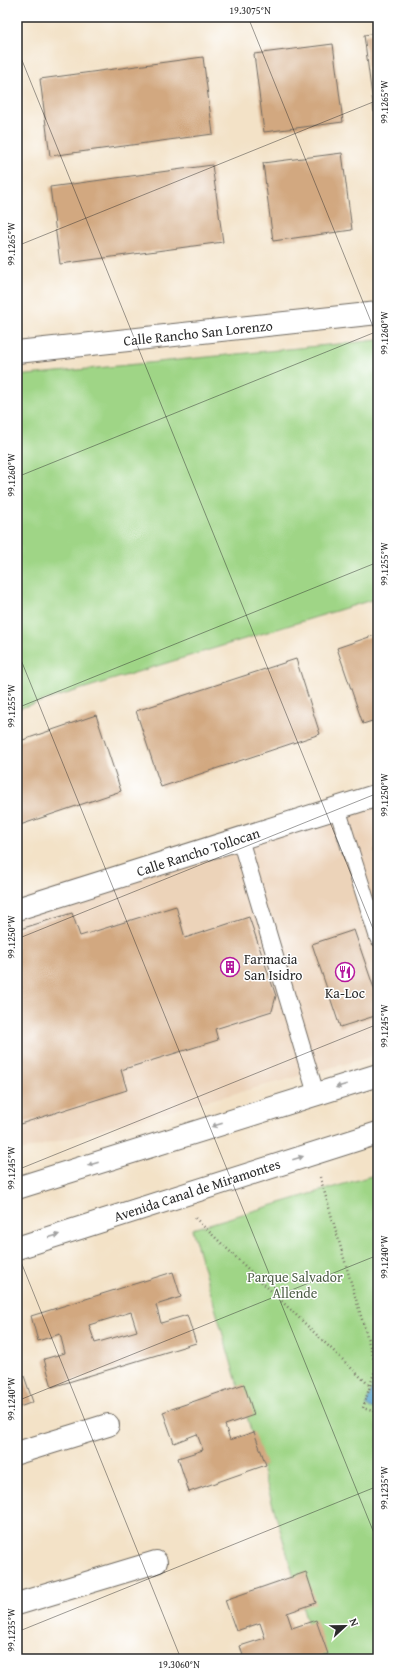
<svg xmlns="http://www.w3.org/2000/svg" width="395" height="1676" font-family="'Gentium Book Plus',serif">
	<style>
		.built { fill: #ecd3b9 }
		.green { fill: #9fd586; stroke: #658058 }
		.water { fill: #52a3cd; stroke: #3e677c }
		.building { fill: #d2a880; fill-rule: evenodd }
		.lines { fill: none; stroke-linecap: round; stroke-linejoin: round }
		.lane-casing { stroke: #716b62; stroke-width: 18 }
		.street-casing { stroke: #716b62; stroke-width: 24 }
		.primary-casing { stroke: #716b62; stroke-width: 24 }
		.path { stroke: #716b62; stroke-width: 2.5; stroke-dasharray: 1 3; stroke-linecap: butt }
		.lane { stroke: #fff; stroke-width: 16 }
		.street { stroke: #fff; stroke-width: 22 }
		.primary { stroke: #fff; stroke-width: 22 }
		.oneway { fill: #a0a0a0 }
		.ticks { fill: none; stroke: #2b2b2b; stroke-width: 1; stroke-opacity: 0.45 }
		.labels { text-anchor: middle; stroke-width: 3; stroke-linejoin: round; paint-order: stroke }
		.street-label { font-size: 14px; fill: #2b2b2b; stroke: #fff }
		.poi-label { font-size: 14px; fill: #2b2b2b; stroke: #fff; text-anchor: start }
		.park-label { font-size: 14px; fill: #4e5e46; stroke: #fff }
		.neatline { fill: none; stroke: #2b2b2b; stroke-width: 1.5 }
		.ticks-label { font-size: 10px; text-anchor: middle; fill: #2b2b2b }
	</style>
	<rect width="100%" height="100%" fill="#fff"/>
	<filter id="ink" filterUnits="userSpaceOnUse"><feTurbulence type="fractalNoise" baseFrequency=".025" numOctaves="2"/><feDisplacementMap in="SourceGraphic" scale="8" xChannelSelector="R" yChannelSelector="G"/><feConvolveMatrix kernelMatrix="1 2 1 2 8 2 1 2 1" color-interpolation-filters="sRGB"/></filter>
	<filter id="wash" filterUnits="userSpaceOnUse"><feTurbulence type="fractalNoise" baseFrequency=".012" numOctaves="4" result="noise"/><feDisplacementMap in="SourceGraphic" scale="16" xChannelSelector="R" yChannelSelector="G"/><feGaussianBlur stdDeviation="0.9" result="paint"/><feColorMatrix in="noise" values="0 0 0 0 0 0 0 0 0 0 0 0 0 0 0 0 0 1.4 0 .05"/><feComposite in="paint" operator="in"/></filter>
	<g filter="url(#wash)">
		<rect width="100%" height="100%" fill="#f3e2c7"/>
		<path class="built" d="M378,795V1055L17,1152V900Z"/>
		<g class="green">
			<path d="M378,340V598L17,709V376Z"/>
			<path d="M378,1174V1659H318L192,1229Z"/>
		</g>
		<path class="water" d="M378,1370V1410L366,1406Z"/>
		<g id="blocks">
			<g class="building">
				<path d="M378,33V111L374,112L364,35Z"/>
				<path d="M333,44L343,122L264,132L254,54Z"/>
				<path d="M203,57L213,134L50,156L40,79Z"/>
				<path d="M342,153L352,230L273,241L263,163Z"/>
				<path d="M212,165L223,242L60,264L50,187Z"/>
				<path d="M378,634V719L363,724L337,648Z"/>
				<path d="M296,659L320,734L161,787L136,711Z"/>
				<path d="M96,715L121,791L17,826V742Z"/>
				<path d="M378,848V861L374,850Z"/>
				<path d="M176,906L185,938L249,917L276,996L272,1011L215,1029L218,1040L121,1070L127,1090L17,1125V930L72,913L80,936Z"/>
				<path d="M354,930L378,1000V1015L340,1027L312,944Z"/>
				<path d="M173,1272L181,1297L156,1305L161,1323L187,1315L196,1343L52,1387L44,1359L65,1353L60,1334L38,1341L31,1316ZM131,1312L137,1331L95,1343L89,1325Z"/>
				<path d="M24,1376L33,1402L17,1408V1378Z"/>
				<path d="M244,1384L254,1415L225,1425L230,1440L254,1432L266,1465L189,1492L178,1458L203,1450L197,1434L174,1443L163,1412Z"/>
				<path d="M306,1572L316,1603L287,1613L292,1628L316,1620L328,1654L313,1659H244L240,1646L265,1638L260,1623L236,1631L225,1600Z"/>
			</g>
		</g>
	</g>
	<g filter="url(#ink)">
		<use href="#blocks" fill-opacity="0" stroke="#716b62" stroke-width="1"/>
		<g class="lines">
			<g class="lane-casing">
				<g id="lane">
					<path d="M337,808L378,938"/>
					<path d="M240,839L316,1094"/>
				</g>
			</g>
			<g class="street-casing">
				<g id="street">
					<path d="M17,352L378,313"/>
					<path d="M17,909L378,795"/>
					<path d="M17,1453L108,1425"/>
					<path d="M17,1604L156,1562"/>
				</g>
			</g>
			<g class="primary-casing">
				<g id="primary">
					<path d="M17,1188L378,1075"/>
					<path d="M17,1248L378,1133"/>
				</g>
			</g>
			<g class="path">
				<path d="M320,1177L376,1367L363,1408L378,1413"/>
				<path d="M195,1218L370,1386"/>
			</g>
			<use href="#lane" class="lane"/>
			<use href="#street" class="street"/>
			<use href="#primary" class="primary"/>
		</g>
		<defs><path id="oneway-solid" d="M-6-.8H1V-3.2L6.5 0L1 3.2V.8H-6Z"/></defs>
		<g class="oneway">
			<use href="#oneway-solid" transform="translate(341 1086) rotate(163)"/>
			<use href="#oneway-solid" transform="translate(217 1125) rotate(163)"/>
			<use href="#oneway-solid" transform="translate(298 1158) rotate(-18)"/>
			<use href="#oneway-solid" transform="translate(93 1164) rotate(163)"/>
			<use href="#oneway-solid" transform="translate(54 1236) rotate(-18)"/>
		</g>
	</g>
	<path class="ticks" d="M248,17L378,339M17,48L378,941M17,246L378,100M17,477L378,331M17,650L378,1543M17,708L378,562M17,939L378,793M17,1170L378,1024M17,1252L181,1659M17,1401L378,1255M17,1632L378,1486"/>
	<defs>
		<g id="building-ring" transform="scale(1)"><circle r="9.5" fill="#fff" stroke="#b5179e" stroke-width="1.5"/><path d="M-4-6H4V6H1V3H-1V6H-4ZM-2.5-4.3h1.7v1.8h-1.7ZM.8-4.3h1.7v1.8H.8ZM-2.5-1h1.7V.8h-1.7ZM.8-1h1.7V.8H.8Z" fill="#b5179e"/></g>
		<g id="restaurant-ring" transform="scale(1)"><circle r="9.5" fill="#fff" stroke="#b5179e" stroke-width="1.5"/><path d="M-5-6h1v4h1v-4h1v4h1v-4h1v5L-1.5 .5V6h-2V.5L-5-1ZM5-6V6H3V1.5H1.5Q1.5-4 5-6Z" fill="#b5179e"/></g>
	</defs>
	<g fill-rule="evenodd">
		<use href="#building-ring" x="230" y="967"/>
		<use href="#restaurant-ring" x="345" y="972"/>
	</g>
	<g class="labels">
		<g class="street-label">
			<text transform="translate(198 333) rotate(-6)" y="5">Calle Rancho San Lorenzo</text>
			<text transform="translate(198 852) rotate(-18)" y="5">Calle Rancho Tollocan</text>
			<text transform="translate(197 1190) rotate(-18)" y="5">Avenida Canal de Miramontes</text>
		</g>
		<g class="poi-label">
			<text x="244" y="964">Farmacia<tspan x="244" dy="16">San Isidro</tspan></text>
			<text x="345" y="998" text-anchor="middle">Ka-Loc</text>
		</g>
		<g class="park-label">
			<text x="295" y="1282">Parque Salvador<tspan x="295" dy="16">Allende</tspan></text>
		</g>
	</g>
	<rect width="395" height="1676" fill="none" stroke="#fff" stroke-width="44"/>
	<g transform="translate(345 1626) rotate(68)" stroke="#ffffff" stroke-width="3" paint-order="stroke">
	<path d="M0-3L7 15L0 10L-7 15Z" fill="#2b2b2b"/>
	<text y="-6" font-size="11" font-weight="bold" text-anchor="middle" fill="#2b2b2b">N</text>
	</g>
	<rect x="22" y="22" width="351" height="1632" class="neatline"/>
	<g class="ticks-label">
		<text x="250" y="14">19.3075°N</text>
		<text transform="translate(384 102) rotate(-90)" y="4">99.1265°W</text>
		<text transform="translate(11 244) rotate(-90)" y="4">99.1265°W</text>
		<text transform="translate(384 333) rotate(-90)" y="4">99.1260°W</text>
		<text transform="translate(11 475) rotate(-90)" y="4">99.1260°W</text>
		<text transform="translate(384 564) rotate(-90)" y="4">99.1255°W</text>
		<text transform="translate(11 706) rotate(-90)" y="4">99.1255°W</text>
		<text transform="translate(384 795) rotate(-90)" y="4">99.1250°W</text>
		<text transform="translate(11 937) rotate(-90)" y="4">99.1250°W</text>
		<text transform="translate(384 1026) rotate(-90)" y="4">99.1245°W</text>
		<text transform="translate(11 1168) rotate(-90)" y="4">99.1245°W</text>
		<text transform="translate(384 1257) rotate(-90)" y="4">99.1240°W</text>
		<text transform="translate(11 1399) rotate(-90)" y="4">99.1240°W</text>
		<text transform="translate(384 1488) rotate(-90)" y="4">99.1235°W</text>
		<text transform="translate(11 1630) rotate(-90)" y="4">99.1235°W</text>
		<text x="179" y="1668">19.3060°N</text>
	</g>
</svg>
